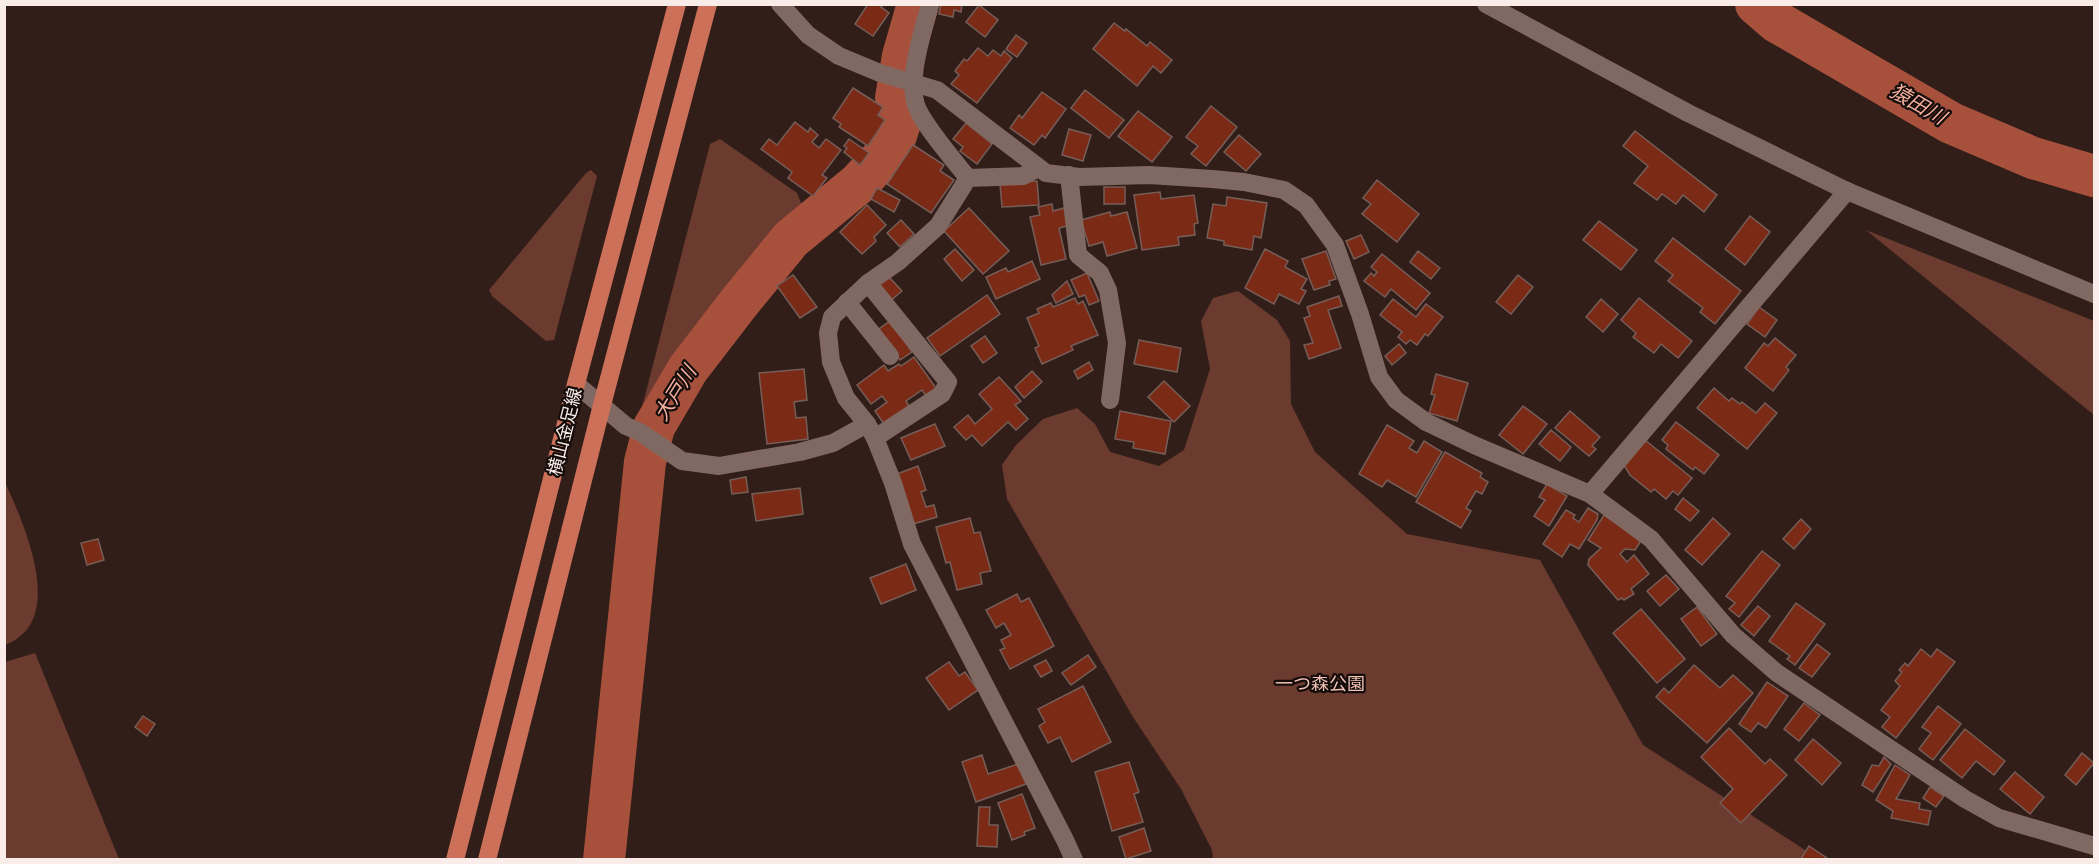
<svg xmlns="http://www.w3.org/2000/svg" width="2099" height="864" font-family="Helvetica,'Noto Sans JP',sans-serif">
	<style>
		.green { fill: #6b3b2f }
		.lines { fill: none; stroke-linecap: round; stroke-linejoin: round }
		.river { stroke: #a7513d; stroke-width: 42 }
		.building { fill: #7b2a16; stroke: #765e58; stroke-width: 1.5 }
		.street { stroke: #816963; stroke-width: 18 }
		.secondary { stroke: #816963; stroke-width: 18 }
		.primary { stroke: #cc705a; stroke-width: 18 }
		.labels { text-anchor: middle; stroke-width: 4.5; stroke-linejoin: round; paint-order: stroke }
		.street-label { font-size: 18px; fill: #faece8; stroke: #130b08 }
		.park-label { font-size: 18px; fill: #f0c0b3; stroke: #130b08 }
		.water-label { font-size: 20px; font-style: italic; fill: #f7b09d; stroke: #130b08 }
	</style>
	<rect width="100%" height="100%" fill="#321e19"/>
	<g class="green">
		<path d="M720,139L797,193L802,205C748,272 689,339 647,415H640L710,144Z"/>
		<path d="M591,170L597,176L554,340L546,341L492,296L489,290L586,173Z"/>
		<path d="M1866,230L2094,321V415Z"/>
		<path d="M1238,291L1277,320L1290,341L1291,404L1315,452L1407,534L1540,560L1643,745L1819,859H1213L1212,850L1181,789L1133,717L1007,499L1002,465L1016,445L1043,419L1077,408L1095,424L1110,452L1159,466L1184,450L1210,369L1201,321L1213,298Z"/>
		<path d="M4,480C23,522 69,621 5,645Z"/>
		<path d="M35,653L119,859H5V662Z"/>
	</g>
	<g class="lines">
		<g class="river">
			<path d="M1756,4L1777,22L1951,123L2033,158L2094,176"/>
			<path d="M604,860L645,462L654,427L688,369L738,304L791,239L859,183L892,147L900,123L896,98L903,56L918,4"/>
		</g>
	</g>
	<g class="building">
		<path d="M868,4H883L881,7L889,13L873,36L855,24Z"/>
		<path d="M941,4H962L961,12L954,10L953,17L939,14Z"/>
		<path d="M979,5L998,20L985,37L966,22Z"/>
		<path d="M1114,23L1125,31L1126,29L1147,46L1150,42L1172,60L1161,73L1153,66L1137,86L1093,49Z"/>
		<path d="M1016,35L1027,43L1017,57L1006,49Z"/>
		<path d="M978,48L988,56L993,50L1001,56L1004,51L1012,58L977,103L951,84L959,75L955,71L964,59L967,61Z"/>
		<path d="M853,88L883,107L878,115L885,120L868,146L839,127L841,124L833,118Z"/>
		<path d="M1085,90L1124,120L1109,138L1071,108Z"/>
		<path d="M1042,92L1066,109L1045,138L1042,135L1034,145L1010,128L1019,115L1022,118Z"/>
		<path d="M1211,106L1237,127L1206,166L1191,154L1198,146L1186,137Z"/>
		<path d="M1138,111L1172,137L1152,162L1118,136Z"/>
		<path d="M795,122L808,132L810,128L818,135L812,142L819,148L826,139L841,150L822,175L827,178L813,196L788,178L792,172L761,149L769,139L777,145Z"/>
		<path d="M966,123L992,144L977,164L960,151L963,147L953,139Z"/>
		<path d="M1069,129L1091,135L1083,161L1062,155Z"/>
		<path d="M1635,131L1717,195L1704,212L1683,195L1676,204L1662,194L1657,200L1634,183L1648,166L1623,146Z"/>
		<path d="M1239,135L1261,154L1246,171L1224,152Z"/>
		<path d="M849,139L869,153L860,165L844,152L847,148L844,146Z"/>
		<path d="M913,145L944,165L940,171L954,180L931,213L887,184Z"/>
		<path d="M1377,180L1419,214L1397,242L1362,214L1371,204L1363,198Z"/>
		<path d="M1037,181L1039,205L1002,207L1000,184Z"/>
		<rect x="1104" y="187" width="21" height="17"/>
		<path d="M877,188L900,200L894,212L871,199Z"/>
		<path d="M1160,192L1161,199L1194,195L1198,223L1194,224L1195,235L1178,237L1179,245L1142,250L1134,195Z"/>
		<path d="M1227,197L1267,203L1261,238L1254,236L1252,250L1224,245V241L1207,238L1213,204L1226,206Z"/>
		<path d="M1052,204L1053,211L1064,208L1068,226L1059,228L1066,259L1041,265L1030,217L1040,215L1038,207Z"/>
		<path d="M867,205L886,225L874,237L876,241L862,254L840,232Z"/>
		<path d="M969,208L1009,251L983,274L944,231Z"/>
		<path d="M1110,212L1111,216L1127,212L1137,248L1107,256L1103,242L1089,246L1081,220Z"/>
		<path d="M1750,216L1770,232L1745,265L1725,249Z"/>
		<path d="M901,220L914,234L900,247L887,233Z"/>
		<path d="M1599,221L1637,250L1621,270L1583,240Z"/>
		<path d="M1361,235L1369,252L1354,259L1346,241Z"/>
		<path d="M1673,238L1741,291L1715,324L1700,312L1703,308L1668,281L1673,275L1655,261Z"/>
		<path d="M955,249L974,270L962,281L944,259Z"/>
		<path d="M1265,249L1288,261L1285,267L1307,279L1301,289L1306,291L1299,304L1279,294L1274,304L1245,288Z"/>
		<path d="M1326,251L1336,279L1329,281L1330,285L1314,290L1302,259Z"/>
		<path d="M1418,251L1440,268L1431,279L1410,262Z"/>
		<path d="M1382,254L1430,293L1416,310L1391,289L1385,297L1364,281L1371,273L1374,276L1377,272L1371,267Z"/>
		<path d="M1032,261L1040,279L996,299L986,277L1006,268L1008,272Z"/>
		<path d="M1087,273L1099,301L1089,305L1085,295L1079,297L1071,280Z"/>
		<path d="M793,275L817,307L800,318L777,286Z"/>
		<path d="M1518,275L1533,287L1511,314L1496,302Z"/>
		<path d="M889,277L902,291L889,302L877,287Z"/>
		<path d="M1067,281L1073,294L1056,303L1052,295Z"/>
		<path d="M987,295L1000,314L940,356L927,338Z"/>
		<path d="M1339,296L1342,306L1328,310L1341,348L1309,359L1304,345L1313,343L1304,318L1310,316L1307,307Z"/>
		<path d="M1075,298L1078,304L1083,301L1098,335L1071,346L1073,350L1042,364L1035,348L1039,346L1027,318L1039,313L1037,309L1051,303L1053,307Z"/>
		<path d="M1639,298L1692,341L1678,358L1661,344L1654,353L1633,337L1636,333L1621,320Z"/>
		<path d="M1393,299L1416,317L1426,304L1443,317L1428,336L1425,334L1417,345L1410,340L1406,344L1398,337L1402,332L1380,315Z"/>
		<path d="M1601,299L1618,314L1603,332L1586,317Z"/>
		<path d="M1759,307L1777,320L1765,337L1747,324Z"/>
		<path d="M891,320L912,352L900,360L879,329Z"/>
		<path d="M985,336L997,353L983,363L971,346Z"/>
		<path d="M1775,338L1796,355L1786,367L1789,370L1773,391L1745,368L1764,343L1768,346Z"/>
		<path d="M1139,340L1181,348L1177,372L1134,364Z"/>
		<path d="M1399,344L1406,353L1392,365L1385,356Z"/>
		<path d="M914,357L936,388L926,396L922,390L906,401L909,406L884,424L875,411L887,402L882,396L871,404L857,385L884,365L888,371L899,364L901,366Z"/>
		<path d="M1089,362L1093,370L1078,379L1074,371Z"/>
		<path d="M804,369L807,400L794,402L796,418L806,417L808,439L767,444L759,373Z"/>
		<path d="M1032,371L1042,382L1024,398L1015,387Z"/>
		<path d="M1436,374L1468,383L1457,421L1429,413L1435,395L1431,394Z"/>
		<path d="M999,377L1021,401L1015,405L1028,419L1016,430L1008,422L982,446L972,435L966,440L954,427L968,415L975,424L992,409L979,394Z"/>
		<path d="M1164,381L1190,406L1174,422L1148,397Z"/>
		<path d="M1714,388L1729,401L1732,398L1740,404L1742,402L1756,413L1765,403L1777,413L1747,449L1697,408Z"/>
		<path d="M1523,406L1547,424L1523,454L1499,435Z"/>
		<path d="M1120,411L1171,421L1165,454L1133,448L1134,442L1115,439Z"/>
		<path d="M1570,411L1600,437L1592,446L1596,449L1589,456L1555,428Z"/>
		<path d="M1676,422L1719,455L1704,474L1695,467L1693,470L1666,449L1668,445L1662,440Z"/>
		<path d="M935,424L945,446L911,460L901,438Z"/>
		<path d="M1387,425L1414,441L1409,448L1417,453L1424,441L1442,452L1416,497L1387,480L1382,487L1359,474Z"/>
		<path d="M1551,430L1571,447L1560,461L1539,444Z"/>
		<path d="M1645,440L1692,478L1678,495L1673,491L1666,499L1654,489L1651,492L1630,475L1624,465Z"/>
		<path d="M1445,452L1482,473L1480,477L1488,482L1482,494L1476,491L1466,508L1471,511L1461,528L1416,502Z"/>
		<path d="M918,466L926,490L921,492L926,507L934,505L937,517L913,524L897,474Z"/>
		<path d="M746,477L748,492L732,494L730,480Z"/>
		<path d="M1547,484L1567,496L1549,526L1534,516L1545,500L1539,497Z"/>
		<path d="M800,488L803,514L756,521L752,494Z"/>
		<path d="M1683,498L1699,511L1690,521L1675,509Z"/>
		<path d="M1588,508L1598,514L1597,520L1579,549L1570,544L1562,557L1543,544L1566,510L1575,515L1573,518L1579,522Z"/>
		<path d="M1604,515L1641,541L1635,550L1625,549L1620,554L1627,562L1634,555L1649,574L1631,589L1634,594L1624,600L1622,598L1618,600L1588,565L1589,559L1601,548L1588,540Z"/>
		<path d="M970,518L974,533L980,532L991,571L980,573L982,584L957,590L950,562L946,563L936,527Z"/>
		<path d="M1713,518L1730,534L1702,565L1685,550Z"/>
		<path d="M1801,519L1811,529L1794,549L1783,539Z"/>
		<path d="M98,539L104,560L87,565L81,543Z"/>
		<path d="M1762,551L1780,565L1739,617L1729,609L1735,603L1726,596Z"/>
		<path d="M906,564L916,590L881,604L870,578Z"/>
		<path d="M1666,575L1679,589L1660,606L1647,591Z"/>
		<path d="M1017,594L1021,602L1029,598L1054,646L1010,669L1000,650L1005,648L1001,640L1011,635L1004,623L996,628L986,610Z"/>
		<path d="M1796,603L1825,624L1795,665L1787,659L1790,656L1769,641Z"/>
		<path d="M1758,606L1770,616L1754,636L1741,625Z"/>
		<path d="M1697,607L1717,634L1701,646L1681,619Z"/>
		<path d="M1641,609L1685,659L1657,683L1613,633Z"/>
		<path d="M1817,644L1830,654L1812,677L1799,668Z"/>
		<path d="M1921,649L1931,657L1937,649L1955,662L1896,738L1882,727L1890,717L1881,710L1900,686L1895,681L1902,672L1899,670L1905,663L1908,666Z"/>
		<path d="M1088,655L1096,667L1071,685L1062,673Z"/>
		<path d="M1046,660L1052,671L1041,677L1034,666Z"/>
		<path d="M949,662L959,676L965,672L978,690L949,710L926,678Z"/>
		<path d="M1694,665L1720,688L1733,675L1753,693L1707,743L1656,697L1664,688L1669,693Z"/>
		<path d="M1767,682L1788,696L1766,728L1758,723L1751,732L1739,724Z"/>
		<path d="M1083,686L1111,742L1072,762L1060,737L1048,743L1039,726L1045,722L1038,709Z"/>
		<path d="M1804,703L1820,715L1799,741L1784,729Z"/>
		<path d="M1938,706L1961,724L1933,760L1919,749L1931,733L1922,727Z"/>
		<path d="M143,716L155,724L147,736L135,727Z"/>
		<path d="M1729,728L1765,764L1770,759L1787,775L1741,823L1720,803L1733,789L1701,757Z"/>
		<path d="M1965,729L2005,761L1994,775L1976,761L1962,778L1940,760Z"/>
		<path d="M1813,739L1841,763L1822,785L1795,760Z"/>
		<path d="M2082,753L2094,763L2076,785L2065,775Z"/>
		<path d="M982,755L988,774L1018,764L1026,784L976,802L962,762Z"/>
		<path d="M1884,757L1891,764L1873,792L1862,785L1872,765L1879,766Z"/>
		<path d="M1129,762L1139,792L1134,794L1143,822L1112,831L1095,772Z"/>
		<path d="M1895,765L1910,775L1896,799L1920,803L1919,809L1931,811L1928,825L1891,818L1893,811L1876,800Z"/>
		<path d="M2015,772L2044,797L2030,814L2000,789Z"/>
		<path d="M1930,787L1944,796L1936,807L1923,798Z"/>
		<path d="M1022,794L1035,828L1024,832L1025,835L1012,840L998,803Z"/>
		<path d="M979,807H990L989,825H998L997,847L977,846Z"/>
		<path d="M1144,828L1151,851L1126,859L1119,837Z"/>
		<path d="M1809,846L1830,860H1800Z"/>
	</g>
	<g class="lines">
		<g class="street">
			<path d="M780,4L808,35L839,56L880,73L937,90L1046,173L1079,177L1149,175L1212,179L1244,182L1284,190L1306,205L1335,245L1360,314L1379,377L1396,400L1426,422L1474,445L1590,494L1651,539L1733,635L1777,673L1965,799L1999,818L2094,846"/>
			<path d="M930,4C923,32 905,83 918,110C929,132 952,158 968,178"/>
			<path d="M1038,168L1023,176L968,178L938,226L898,262L868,283L832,317L828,333L831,362L846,398L867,424L875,438L893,483L912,544L1065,840L1074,860"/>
			<path d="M1069,175L1078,255L1100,273L1108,290L1117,343L1110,400"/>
			<path d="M868,283L948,382L942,394L875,438"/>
			<path d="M847,302L890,356"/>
			<path d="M576,384L626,426L640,432L682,461L719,466L800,452L833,443L867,424"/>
			<path d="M1590,494L1847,191"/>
		</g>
		<path class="secondary" d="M1486,4L1688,113L1847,191L2094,294"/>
		<g class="primary">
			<path d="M455,860L576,384L677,4"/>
			<path d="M487,860L602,405L708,4"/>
		</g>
	</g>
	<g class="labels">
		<g class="street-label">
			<text transform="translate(565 432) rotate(-76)" y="6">横山金足線</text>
		</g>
		<g class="park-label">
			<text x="1320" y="690">一つ森公園</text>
		</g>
		<g class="water-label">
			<text transform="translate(1918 104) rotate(30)" y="7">猿田川</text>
			<text transform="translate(675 393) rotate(-58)" y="7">大戸川</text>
		</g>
	</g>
	<rect width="2099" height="864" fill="none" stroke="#faece8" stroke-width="12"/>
</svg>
